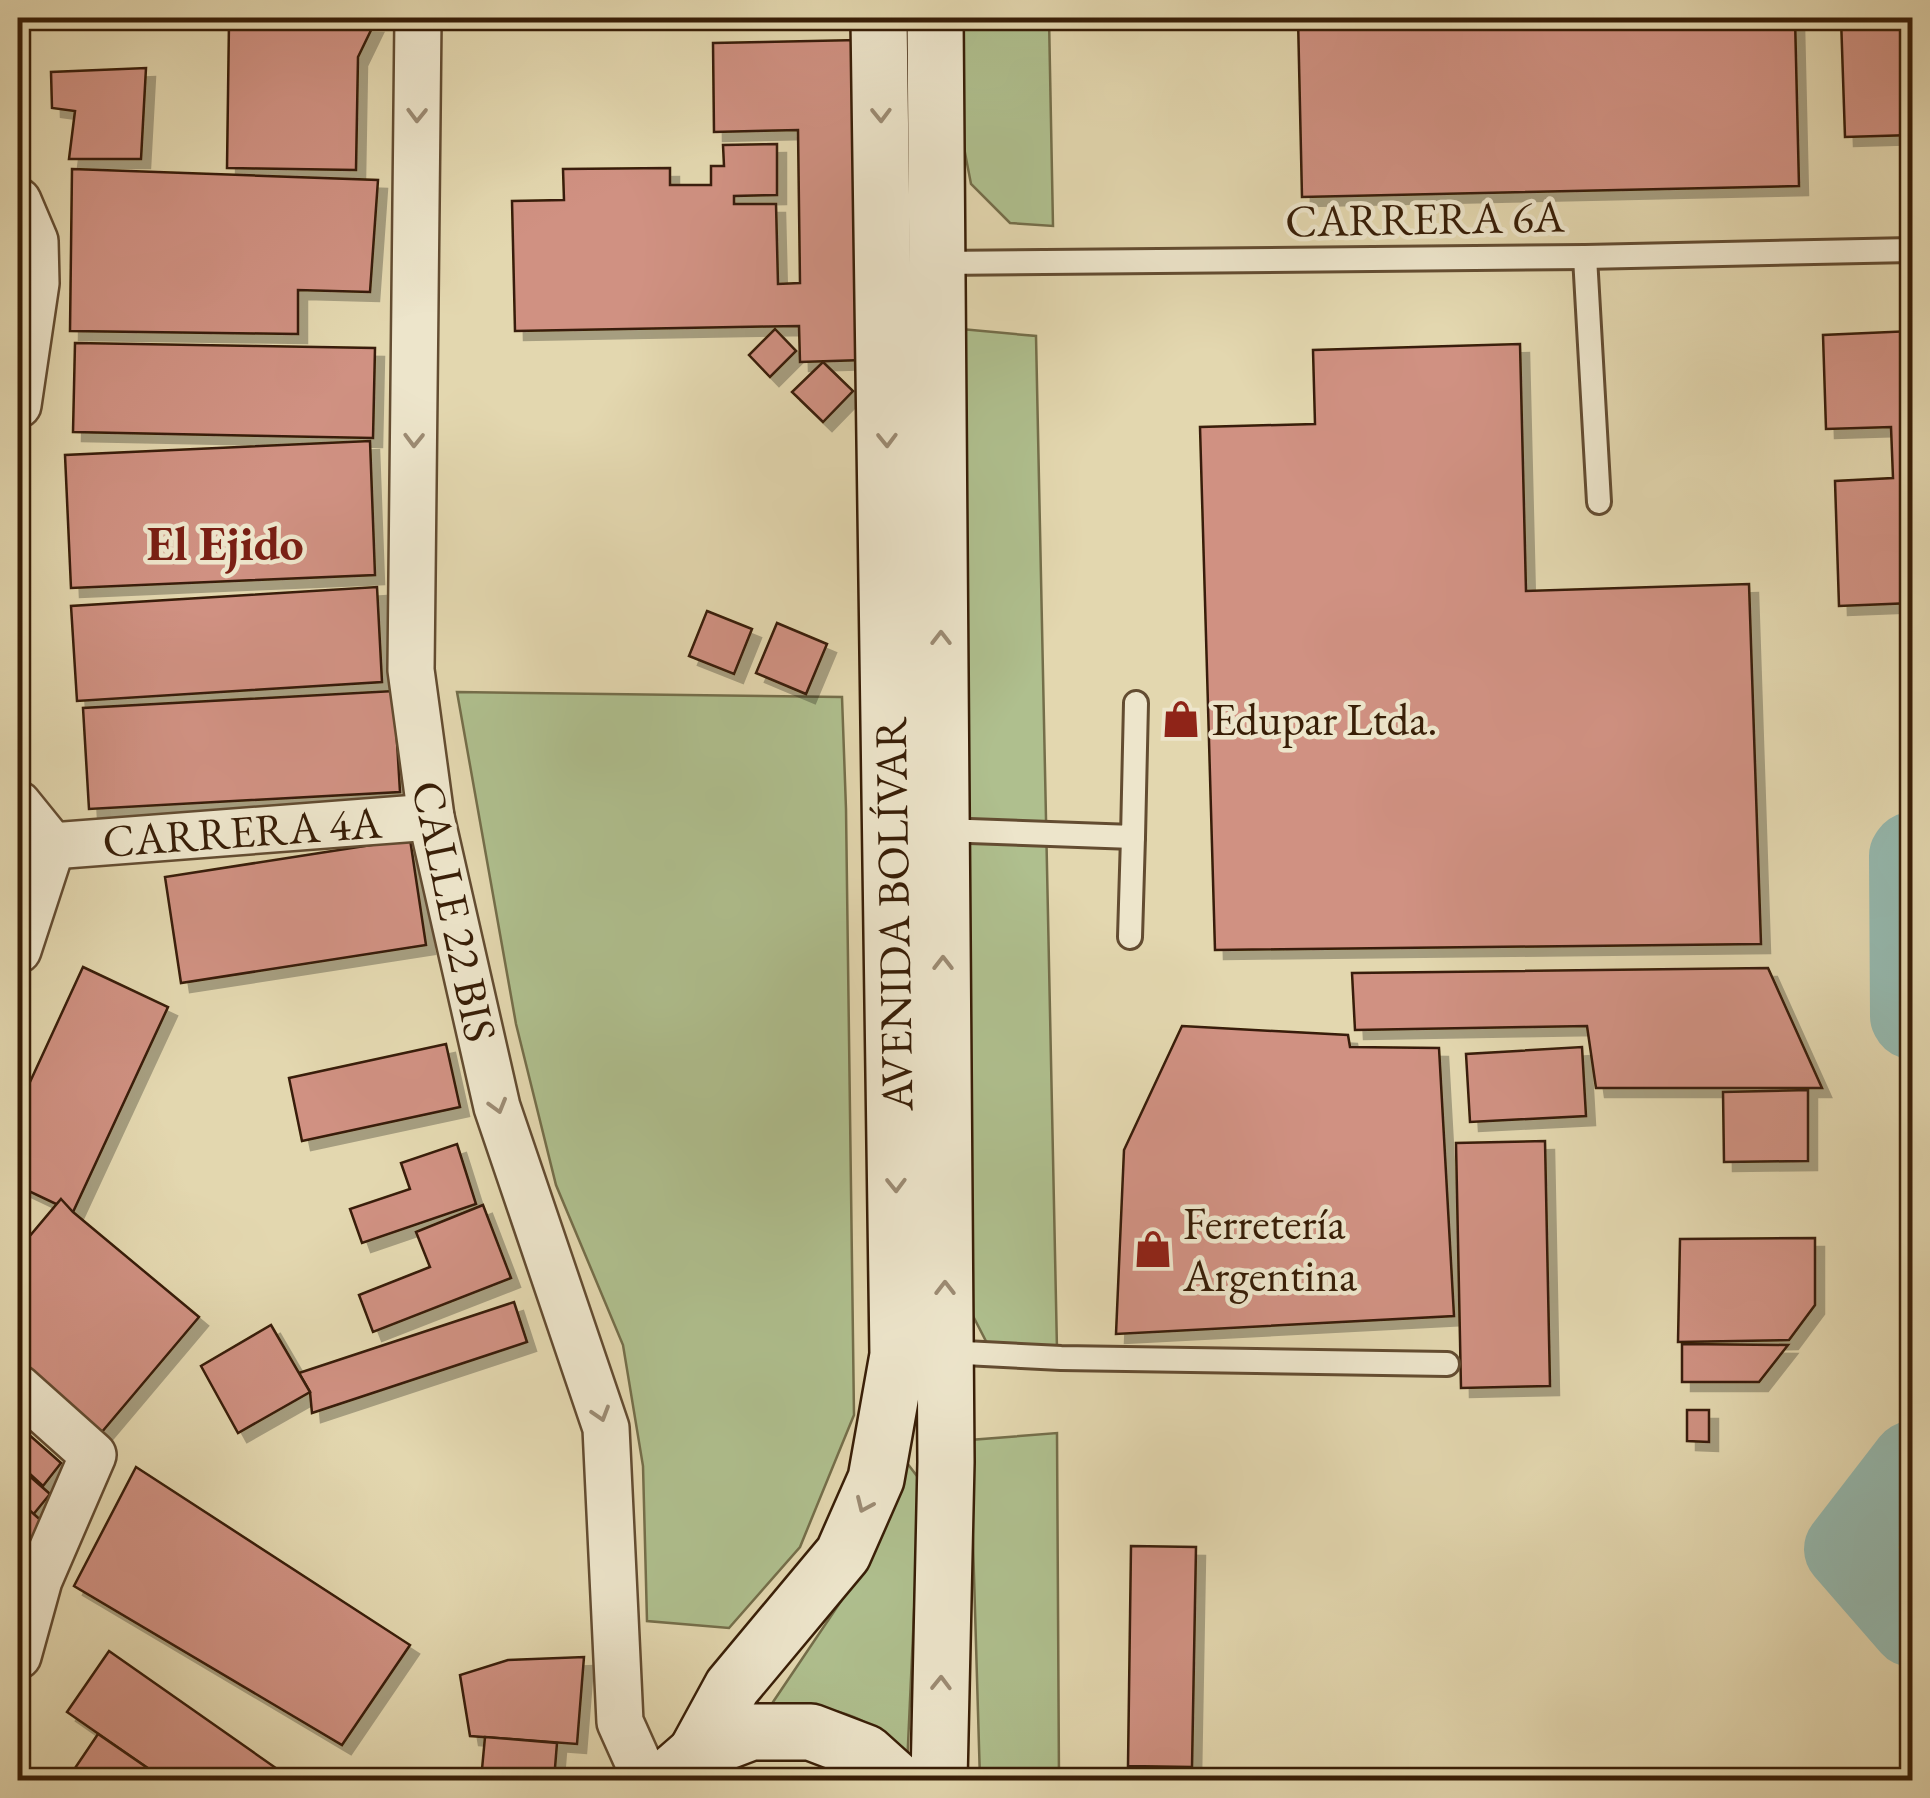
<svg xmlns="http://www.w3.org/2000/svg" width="1930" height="1798" font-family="'EB Garamond',serif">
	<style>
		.green { fill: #afbf8e; stroke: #746e4a; stroke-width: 2.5 }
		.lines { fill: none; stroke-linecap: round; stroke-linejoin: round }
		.river { stroke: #95b9af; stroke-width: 82 }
		.building { fill: #d09182; stroke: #381e07; stroke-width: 2.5; filter: url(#shadow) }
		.lane-casing { stroke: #634c31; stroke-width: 28 }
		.street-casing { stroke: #634c31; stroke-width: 50 }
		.secondary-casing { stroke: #381e07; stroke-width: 60 }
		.lane { stroke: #ede5cb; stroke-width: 22 }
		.street { stroke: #ede5cb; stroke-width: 45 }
		.secondary { stroke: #ede5cb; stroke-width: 55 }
		.oneway { stroke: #9c8b73 }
		.labels { text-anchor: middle; stroke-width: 9; stroke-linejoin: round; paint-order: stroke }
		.street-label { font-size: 45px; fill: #381e07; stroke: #ede5cb }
		.poi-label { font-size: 45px; fill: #381e07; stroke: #ede5cb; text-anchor: start }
		.neighbourhood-label { font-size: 48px; font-weight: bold; fill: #7a1f14; stroke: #ede5cb }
	</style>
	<defs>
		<filter id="shadow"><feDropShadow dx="9" dy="9" stdDeviation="0" flood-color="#0004"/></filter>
	</defs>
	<rect width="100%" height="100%" fill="#e3d7af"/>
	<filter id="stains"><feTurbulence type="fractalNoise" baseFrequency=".002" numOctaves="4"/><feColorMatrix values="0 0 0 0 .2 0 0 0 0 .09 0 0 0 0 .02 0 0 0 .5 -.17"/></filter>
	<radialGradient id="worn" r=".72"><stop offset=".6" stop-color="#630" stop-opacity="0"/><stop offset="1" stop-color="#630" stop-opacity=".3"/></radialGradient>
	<g class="green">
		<path d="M960,18H1049L1053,226L1010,223L971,184L960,127Z"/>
		<path d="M961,329L1036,336L1057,1350L989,1347L972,1314Z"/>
		<path d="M457,692L842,697L846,809L854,1415L800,1547L729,1628L647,1621L643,1466L623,1345L556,1185L516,1024Z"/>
		<path d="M1912,854V1018L1911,1016L1910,856Z"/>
		<path d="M1057,1433L1059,1780H980L970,1440Z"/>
		<path d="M1912,1462V1626L1845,1549Z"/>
		<path d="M907,1463L920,1480L907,1767C899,1757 892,1745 883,1736C857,1709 807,1704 771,1705L856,1579L889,1510Z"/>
	</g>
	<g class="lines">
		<g class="river">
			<path d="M1912,853L1910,856L1911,1016L1912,1018"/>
			<path d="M1912,1462L1845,1549L1912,1626"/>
		</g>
	</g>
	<g class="building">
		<path d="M1298,18H1795L1799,186L1302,197Z"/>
		<path d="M1841,18H1912V135L1845,137Z"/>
		<path d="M229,22L374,24L358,57L356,170L227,168Z"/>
		<path d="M858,40L863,360L800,362L799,326L515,331L512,201L564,200L563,169L670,168V185H711V166H724L723,145L777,144V195L734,196V204H776L778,284L800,283L798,130L714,132L713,43Z"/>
		<path d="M146,68L141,159H69L75,111L52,108L51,72Z"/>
		<path d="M72,169L378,180L370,292L298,290V334L70,331Z"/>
		<path d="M775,329L796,351L770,377L749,355Z"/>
		<path d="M1912,331V603L1839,606L1835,481L1893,478L1891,427L1826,429L1823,335Z"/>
		<path d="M75,343L375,348L373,438L73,432Z"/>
		<path d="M1520,344L1526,591L1749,584L1761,944L1215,950L1200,427L1315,424L1313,350Z"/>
		<path d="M823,362L853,391L823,422L792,392Z"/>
		<path d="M370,441L375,575L71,588L65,455Z"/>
		<path d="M377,587L382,682L77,701L71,606Z"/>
		<path d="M707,611L752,629L734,674L689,656Z"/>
		<path d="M777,623L827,644L806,694L756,673Z"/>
		<path d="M394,691L400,792L89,809L83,708Z"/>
		<path d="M410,839L426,945L181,983L165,877Z"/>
		<path d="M83,967L168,1007L73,1212L18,1186V1108Z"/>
		<path d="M1768,968L1822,1088H1596L1587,1026L1355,1030L1352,973Z"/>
		<path d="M1182,1026L1348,1035L1350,1047L1439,1048L1454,1316L1116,1334L1124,1150Z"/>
		<path d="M446,1044L460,1107L302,1141L289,1078Z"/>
		<path d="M1582,1047L1586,1116L1470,1122L1466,1054Z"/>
		<path d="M1808,1090V1161L1724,1162L1723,1092Z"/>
		<path d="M1545,1141L1550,1386L1461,1388L1456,1143Z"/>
		<path d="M457,1144L476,1204L362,1243L350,1209L410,1189L401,1163Z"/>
		<path d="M61,1199L73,1212L199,1317L101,1433L18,1362V1250Z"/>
		<path d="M483,1205L511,1278L373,1332L359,1295L430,1267L416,1232Z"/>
		<path d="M1815,1238V1305L1789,1340L1678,1342L1680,1239Z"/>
		<path d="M514,1302L527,1342L312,1413L310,1392L299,1373Z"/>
		<path d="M271,1325L310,1392L238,1433L201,1366Z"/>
		<path d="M1682,1344L1788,1345L1759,1382H1682Z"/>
		<path d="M1687,1410H1709V1442L1687,1441Z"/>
		<path d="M18,1425L61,1463L43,1486L18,1463Z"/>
		<path d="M18,1466L50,1494L32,1516L18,1504Z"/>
		<path d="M136,1467L410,1645L342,1745L74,1586Z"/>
		<path d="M18,1500L45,1524L27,1547L18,1538Z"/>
		<path d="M18,1546L27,1554L18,1566Z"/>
		<path d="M1131,1546L1196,1547L1192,1767L1128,1766Z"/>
		<path d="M109,1651L283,1773L275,1780H165L67,1712Z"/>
		<path d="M584,1657L577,1744L470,1736L460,1675L508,1660Z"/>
		<path d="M98,1734L165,1780H67Z"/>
		<path d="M485,1737L557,1743L554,1780H481Z"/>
	</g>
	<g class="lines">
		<g class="lane-casing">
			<g id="lane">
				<path d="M1585,257L1599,502"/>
				<path d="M938,263L1585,257L1912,250"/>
				<path d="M942,830L1133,837L1136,703"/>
				<path d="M1130,937L1133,837"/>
				<path d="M945,1352L1061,1358L1447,1364"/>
			</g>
		</g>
		<g class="street-casing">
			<g id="street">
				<path d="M418,18L411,670L431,817L497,1107L606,1428L620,1722L646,1780"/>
				<path d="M18,201L35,241L36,283L18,405"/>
				<path d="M18,804L52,846"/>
				<path d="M52,846L431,817"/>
				<path d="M18,950L52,846"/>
				<path d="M18,1388L93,1455L39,1580L18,1656"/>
			</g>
		</g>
		<g class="secondary-casing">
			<g id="secondary">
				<path d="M935,18L946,1462L939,1780"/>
				<path d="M696,1753L732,1687L843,1554L876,1479L898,1355L879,18"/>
				<path d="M665,1780L696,1753L751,1732H811L866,1753L896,1780"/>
			</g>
		</g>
		<use href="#lane" class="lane"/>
		<use href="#street" class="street"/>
		<use href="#secondary" class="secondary"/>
	</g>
	<defs><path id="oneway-chevron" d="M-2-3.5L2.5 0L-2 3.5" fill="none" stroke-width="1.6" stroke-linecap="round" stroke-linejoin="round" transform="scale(2.5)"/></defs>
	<g class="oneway">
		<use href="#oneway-chevron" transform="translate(417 115) rotate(91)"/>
		<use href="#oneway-chevron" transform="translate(881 115) rotate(89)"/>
		<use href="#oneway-chevron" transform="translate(414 440) rotate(91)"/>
		<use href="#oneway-chevron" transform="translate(887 440) rotate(89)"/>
		<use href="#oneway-chevron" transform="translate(941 638) rotate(-90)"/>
		<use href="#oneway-chevron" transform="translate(943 963) rotate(-90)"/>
		<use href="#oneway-chevron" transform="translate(498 1106) rotate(74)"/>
		<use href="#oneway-chevron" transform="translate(896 1185) rotate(89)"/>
		<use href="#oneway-chevron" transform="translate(945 1288) rotate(-90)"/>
		<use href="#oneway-chevron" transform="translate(601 1414) rotate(73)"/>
		<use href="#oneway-chevron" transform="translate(864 1505) rotate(114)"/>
		<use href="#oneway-chevron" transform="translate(941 1683) rotate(-89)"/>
	</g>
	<defs>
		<g id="shop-bare" transform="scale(3)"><path d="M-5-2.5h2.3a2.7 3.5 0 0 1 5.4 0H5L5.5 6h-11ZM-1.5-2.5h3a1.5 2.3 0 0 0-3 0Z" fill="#8f2418" stroke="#ede5cb" stroke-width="2.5" paint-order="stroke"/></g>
	</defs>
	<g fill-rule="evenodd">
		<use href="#shop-bare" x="1181" y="719"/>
		<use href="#shop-bare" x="1153" y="1249"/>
	</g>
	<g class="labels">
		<g class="street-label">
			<text transform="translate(1425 218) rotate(-1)" y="16">CARRERA 6A</text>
			<text transform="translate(242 831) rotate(-4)" y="16">CARRERA 4A</text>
			<text transform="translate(455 911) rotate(78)" y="16">CALLE 22 BIS</text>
			<text transform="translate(893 914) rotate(-91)" y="16">AVENIDA BOLÍVAR</text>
		</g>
		<g class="poi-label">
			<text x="1211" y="735">Edupar Ltda.</text>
			<text x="1183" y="1239">Ferretería<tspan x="1183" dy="52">Argentina</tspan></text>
		</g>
		<g class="neighbourhood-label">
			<text x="225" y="560">El Ejido</text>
		</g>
	</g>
	<rect width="1930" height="1798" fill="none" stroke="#e3d7af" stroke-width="60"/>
	<rect x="20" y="20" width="1890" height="1758" fill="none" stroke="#381e07" stroke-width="5"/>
	<rect x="30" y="30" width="1870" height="1738" fill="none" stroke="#381e07" stroke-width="2.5"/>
	<rect width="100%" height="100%" filter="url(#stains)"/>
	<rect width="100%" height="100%" fill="url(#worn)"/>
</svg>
